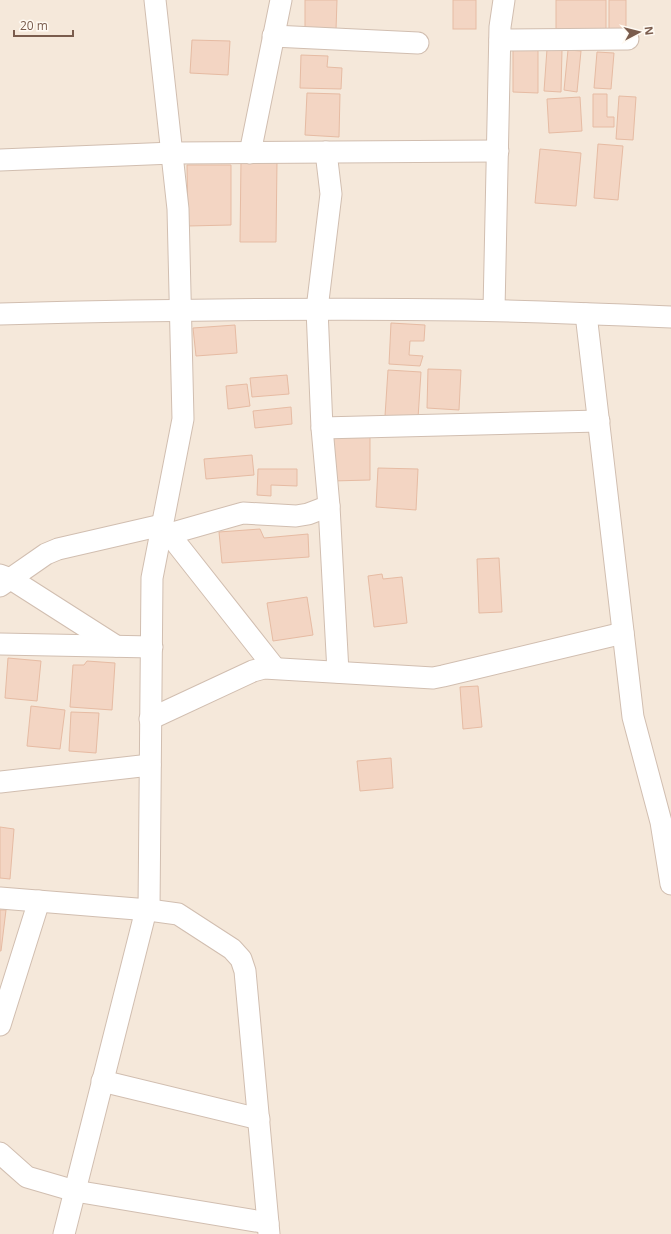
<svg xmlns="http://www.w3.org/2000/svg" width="671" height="1234" font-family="'Open Sans',sans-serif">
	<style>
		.residential { fill: #f5e8da }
		.building { fill: #f3d5c3; stroke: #e6bba3 }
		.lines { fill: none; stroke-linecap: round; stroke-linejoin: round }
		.street-casing { stroke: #d1beb0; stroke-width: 23 }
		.street { stroke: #fff; stroke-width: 21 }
	</style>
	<rect width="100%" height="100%" fill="#fdf6ec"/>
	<rect class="residential" x="0" y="0" width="671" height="1234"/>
	<g class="building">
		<path d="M305,0H337L336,30L305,29Z"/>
		<rect x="453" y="0" width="23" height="29"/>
		<rect x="556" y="0" width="50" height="29"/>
		<path d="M609,0H626V31L609,30Z"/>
		<path d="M192,40L230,41L228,75L190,73Z"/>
		<path d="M513,49H538V93L513,92Z"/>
		<path d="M547,49L562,50L561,92L544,91Z"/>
		<path d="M568,50L581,51L577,92L564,90Z"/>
		<path d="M597,52L614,53L611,89L594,88Z"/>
		<path d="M301,55L328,56L327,67L342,68L341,89L300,88Z"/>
		<path d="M307,93L340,94L339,137L305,135Z"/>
		<path d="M593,94H607V117H614V127H593Z"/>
		<path d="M619,96L636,97L633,140L616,139Z"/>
		<path d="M580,97L582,131L549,133L547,99Z"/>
		<path d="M598,144L623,146L618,200L594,198Z"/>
		<path d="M540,149L581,153L576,206L535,203Z"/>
		<path d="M241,160L277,161L276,242H240Z"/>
		<path d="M187,165H231V225L188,226Z"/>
		<path d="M391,323L425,325L424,341H410L409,355L423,356L420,366L389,364Z"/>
		<path d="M235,325L237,353L196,356L193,328Z"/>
		<path d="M428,369L461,370L459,410L427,408Z"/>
		<path d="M388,370L421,372L418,418L385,416Z"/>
		<path d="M287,375L289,394L252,397L250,378Z"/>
		<path d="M247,384L250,406L228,409L226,386Z"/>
		<path d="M291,407L292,424L255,428L253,411Z"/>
		<path d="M370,436V480L332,481L331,437Z"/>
		<path d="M252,455L254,475L206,479L204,459Z"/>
		<path d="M378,468L418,469L416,510L376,507Z"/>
		<path d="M258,469H297V486L271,485V496L257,495Z"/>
		<path d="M260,529L264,538L308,534L309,557L222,563L219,532Z"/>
		<path d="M499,558L502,612L479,613L477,559Z"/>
		<path d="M382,574L383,579L402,577L407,623L374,627L368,576Z"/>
		<path d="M307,597L313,635L273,641L267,603Z"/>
		<path d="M8,658L41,661L37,701L5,698Z"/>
		<path d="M87,661L115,663L112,710L70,707L73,665H84Z"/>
		<path d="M478,686L482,727L463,729L460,687Z"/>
		<path d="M31,706L65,710L60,749L27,746Z"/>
		<path d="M71,712L99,713L96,753L69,751Z"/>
		<path d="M391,758L393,788L360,791L357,761Z"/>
		<path d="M0,827L14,829L10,879L0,878Z"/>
		<path d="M0,910H6L1,951H0Z"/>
	</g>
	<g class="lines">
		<g class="street-casing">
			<g id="street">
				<path d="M273,36L418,43"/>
				<path d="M500,40L628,39"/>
				<path d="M326,152L331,194L317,309L322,428L329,506L338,672"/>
				<path d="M250,153L281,0"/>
				<path d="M0,160L173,153L498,151"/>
				<path d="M494,310L500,27L504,0"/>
				<path d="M0,314C155,310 310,308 465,310C534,311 603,314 671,317"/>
				<path d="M586,314L633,717L661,822L671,884"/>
				<path d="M322,428L599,421"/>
				<path d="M169,534L243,513L296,516L308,514L329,506"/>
				<path d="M0,575L11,579L116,646"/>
				<path d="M0,586L46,554L58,549L162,525L274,667"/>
				<path d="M0,644L152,647"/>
				<path d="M150,719L253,671L264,668L433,678L443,676L623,633"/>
				<path d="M0,782L150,765"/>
				<path d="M0,898L149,910L178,914L232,949L241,959L245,971L269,1234"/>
				<path d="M149,910L152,578L183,419L178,209L155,0"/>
				<path d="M0,1025L39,901"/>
				<path d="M102,1081L259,1119"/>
				<path d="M0,1153L27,1177L75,1191L268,1223"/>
				<path d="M64,1234L146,910"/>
			</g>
		</g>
		<use href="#street" class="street"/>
	</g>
	<g transform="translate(639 32) rotate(83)" stroke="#fffaf3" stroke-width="3" paint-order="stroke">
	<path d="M0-3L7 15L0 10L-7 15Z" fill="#7a5c4d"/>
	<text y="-6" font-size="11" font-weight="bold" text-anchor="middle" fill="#7a5c4d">N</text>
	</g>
	<path d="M14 30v6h59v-6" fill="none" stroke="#7a5c4d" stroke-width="2"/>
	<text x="20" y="30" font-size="12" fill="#7a5c4d" stroke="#fffaf3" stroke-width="3" paint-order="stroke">20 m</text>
</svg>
